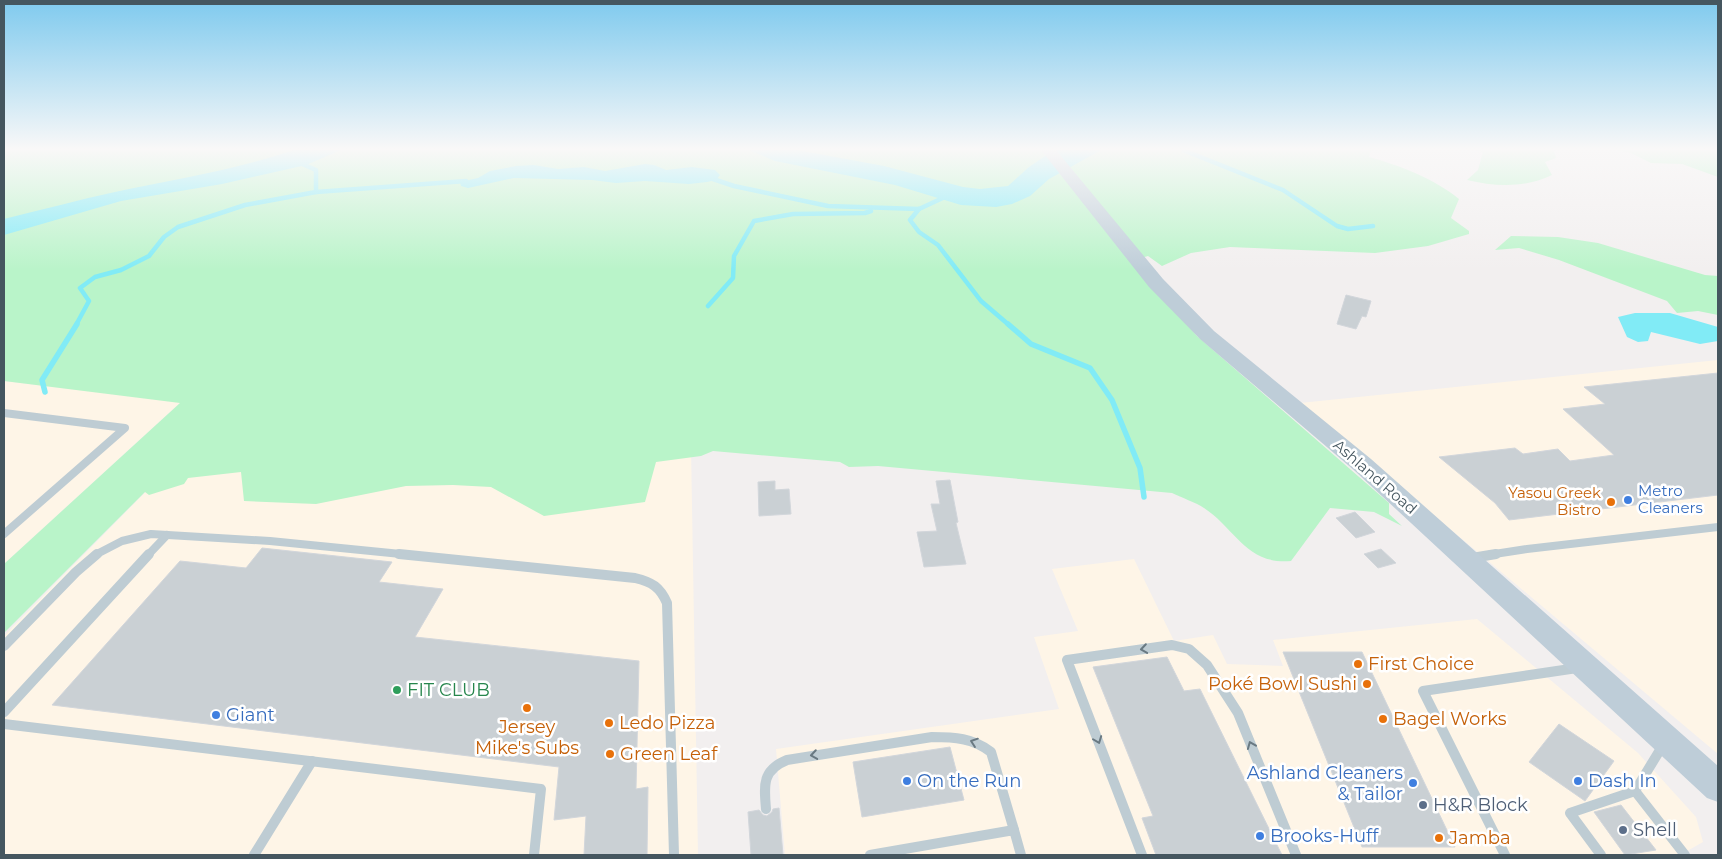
<svg xmlns="http://www.w3.org/2000/svg" width="1722" height="859" font-family="Montserrat,sans-serif">
	<style>
		.commercial { fill: #fef5e7 }
		.green { fill: #b9f4c9 }
		.water { fill: #81ebf6 }
		.lines { fill: none; stroke-linecap: round; stroke-linejoin: round }
		.stream-far1 { stroke: #81ebf6; stroke-width: 4.5 }
		.stream { stroke: #81ebf6; stroke-width: 5.5 }
		.building { fill: #cad0d4; stroke: #d2d6db }
		.lane-far1 { stroke: #beccd3; stroke-width: 8 }
		.lane { stroke: #beccd3; stroke-width: 10 }
		.secondary { fill: #becdd8; fill-rule: evenodd }
		.oneway { stroke: #697982 }
		.shop-dot { fill: #3f7fe0; stroke: #fff; stroke-width: 2 }
		.food-dot { fill: #e8710a; stroke: #fff; stroke-width: 2 }
		.leisure-dot { fill: #2e9e5b; stroke: #fff; stroke-width: 2 }
		.service-dot { fill: #5c6f8a; stroke: #fff; stroke-width: 2 }
		.labels { text-anchor: middle; stroke-width: 5; stroke-linejoin: round; paint-order: stroke }
		.street-label { font-size: 15px; fill: #45565f; stroke: #fff }
		.shop-label { font-size: 15px; fill: #366cbe; stroke: #fff; text-anchor: start }
		.food-label { font-size: 15px; fill: #c56008; stroke: #fff; text-anchor: end }
		.near-food-label { font-size: 18px; fill: #c56008; stroke: #fff; text-anchor: start }
		.near-leisure-label { font-size: 18px; fill: #27864d; stroke: #fff; text-anchor: start }
		.near-shop-label { font-size: 18px; fill: #366cbe; stroke: #fff; text-anchor: start }
		.near-service-label { font-size: 18px; fill: #4e5e75; stroke: #fff; text-anchor: start }
	</style>
	<rect width="100%" height="100%" fill="#f2efef"/>
	<g class="commercial">
		<path d="M1718,360V754L1300,403Z"/>
		<path d="M4,381L181,402L4,564Z"/>
		<path d="M229,407L691,448L698,855H4V636Z"/>
		<path d="M1134,559L1174,641L1213,635L1227,664L1283,666L1273,640L1477,619L1638,753L1696,817L1703,842L1680,855H785L776,749L1059,709L1034,637L1078,631L1052,569Z"/>
	</g>
	<g class="green">
		<path d="M4,150H1371L1369,157C1399,165 1435,179 1459,199L1451,218L1469,231V234L1428,246L1375,253L1230,247L1191,253L1162,266L1148,256L1131,261L1197,336L1389,503V514L1402,526L1374,512L1330,508L1291,561C1246,565 1236,529 1204,508C1195,502 1182,498 1172,493L878,466L849,467L840,462L713,451L701,456L656,462L645,502L544,516L491,487L453,485L406,486L316,504L244,501L241,472L188,478L184,484L149,495L145,492L4,633V564L180,403L4,381Z"/>
		<path d="M1477,150H1554L1556,158L1545,162L1552,175C1525,188 1496,187 1467,180L1478,170L1483,152Z"/>
		<path d="M1617,150H1718V177L1682,164L1651,163L1631,153Z"/>
		<path d="M1511,236L1558,237L1598,243L1705,275L1718,276V315L1698,311L1677,313L1667,301L1559,260L1519,248L1495,250Z"/>
	</g>
	<g class="water">
		<path d="M294,150H341L306,165L222,184L121,201L4,235V219C41,210 78,200 115,192C175,179 235,170 294,150Z"/>
		<path d="M749,150H797L884,166L963,187L980,189L1008,186L1029,167L1054,150H1101L1049,179L1030,196L1012,204L996,207L961,205L895,185L775,161Z"/>
		<path d="M645,164L654,165L666,170L692,167L715,170L720,175L716,180L707,182L689,184L645,181L616,183L592,180L514,178L468,188L461,186L460,182L478,178L490,171L516,166L534,165L558,169L584,167L605,171Z"/>
		<path d="M1635,313H1670L1718,327V341L1700,344L1651,332L1648,341L1638,342L1627,337L1618,317Z"/>
	</g>
	<g class="lines">
		<g class="stream-far1">
			<path d="M1183,150L1283,190L1337,226L1348,229L1373,226"/>
			<path d="M710,178L734,186L828,206L919,209L947,196"/>
			<path d="M316,192L466,181"/>
			<path d="M919,209L910,220L919,232L938,245L981,301L1009,325"/>
			<path d="M708,306L733,278L734,256L754,221L793,214L865,213L871,211"/>
			<path d="M76,325L89,301L80,288L95,277L121,270L149,256L164,237L178,227L245,205L316,192V170L300,163"/>
		</g>
		<g class="stream">
			<path d="M1008,324L1031,344L1090,368L1112,400L1140,468L1144,497"/>
			<path d="M45,392L42,380L77,324"/>
		</g>
	</g>
	<g class="building">
		<path d="M1346,295L1371,301L1366,317L1362,316L1356,329L1337,324Z"/>
		<path d="M1718,373V495L1509,520L1495,503L1439,457L1515,448L1523,454L1558,449L1570,461L1614,455L1563,409L1605,404L1584,387Z"/>
		<path d="M950,480L958,522L956,523L966,564L924,567L917,532L937,531L931,504H940L936,481Z"/>
		<path d="M775,481V490L789,489L791,514L759,516L758,482Z"/>
		<path d="M1355,512L1375,532L1356,538L1336,518Z"/>
		<path d="M262,548L392,562L379,582L443,589L415,637L639,661L636,789L648,787L647,855H584L586,816L554,820L559,767L52,705L180,561L246,568Z"/>
		<path d="M1381,549L1396,563L1378,568L1364,554Z"/>
		<path d="M1283,652H1362L1455,847H1362Z"/>
		<path d="M1167,657L1184,691L1200,689L1282,855H1156L1142,818L1153,816L1093,667Z"/>
		<path d="M1559,724L1614,761L1585,801L1529,762Z"/>
		<path d="M950,747L964,800L862,817L853,762Z"/>
		<path d="M1621,805L1656,850L1625,855L1594,812Z"/>
		<path d="M779,808L783,855H751L748,812L759,810L763,815L767,816L772,812L773,809Z"/>
	</g>
	<g class="lines">
		<g class="lane-far1">
			<path d="M4,413L125,428L4,534"/>
			<path d="M95,555L122,541L151,534L270,541L411,555"/>
			<path d="M148,555L167,535"/>
			<path d="M1488,555L1527,549L1718,527"/>
		</g>
		<g class="lane">
			<path d="M399,554L635,578C652,582 660,587 667,603L674,855"/>
			<path d="M1472,558L1496,554"/>
			<path d="M4,646L76,572L97,554"/>
			<path d="M4,712L149,554"/>
			<path d="M4,724L541,789L534,855"/>
			<path d="M1663,745L1635,791L1685,855"/>
			<path d="M766,809C764,785 762,770 787,760L932,737C954,737 973,738 991,752L1014,830"/>
			<path d="M254,855L312,761"/>
			<path d="M870,855L1014,830L1021,855"/>
			<path d="M1142,855L1067,660L1172,645L1189,649L1207,665L1238,713L1296,855"/>
			<path d="M1505,855L1423,691L1577,668"/>
			<path d="M1601,855L1570,813L1635,791"/>
		</g>
		<path class="secondary" d="M1041,150H1056L1163,279L1214,331L1371,459L1718,766V802L1707,798L1355,471L1200,339L1149,287Z"/>
	</g>
	<defs><path id="oneway-chevron" d="M-2-3.5L2.5 0L-2 3.5" fill="none" stroke-width="1.6" stroke-linecap="round" stroke-linejoin="round" transform="scale(1.25)"/></defs>
	<g class="oneway">
		<use href="#oneway-chevron" transform="translate(1144 649) rotate(172)"/>
		<use href="#oneway-chevron" transform="translate(1098 740) rotate(69)"/>
		<use href="#oneway-chevron" transform="translate(974 742) rotate(-161)"/>
		<use href="#oneway-chevron" transform="translate(1251 745) rotate(-112)"/>
		<use href="#oneway-chevron" transform="translate(814 755) rotate(171)"/>
	</g>
	<linearGradient id="sky" x2="0" y2="1"><stop stop-color="#7fcaee"/><stop offset="0.55" stop-color="#f9f8f8"/><stop offset="1" stop-color="#f9f8f8" stop-opacity="0"/></linearGradient>
	<rect width="1722" height="271" fill="url(#sky)"/>
	<g class="shop-dot">
		<circle cx="1628" cy="500" r="5"/>
		<circle cx="216" cy="715" r="5"/>
		<circle cx="907" cy="781" r="5"/>
		<circle cx="1578" cy="781" r="5"/>
		<circle cx="1413" cy="783" r="5"/>
		<circle cx="1260" cy="836" r="5"/>
	</g>
	<g class="food-dot">
		<circle cx="1611" cy="502" r="5"/>
		<circle cx="1358" cy="664" r="5"/>
		<circle cx="1367" cy="684" r="5"/>
		<circle cx="527" cy="708" r="5"/>
		<circle cx="1383" cy="719" r="5"/>
		<circle cx="609" cy="723" r="5"/>
		<circle cx="610" cy="754" r="5"/>
		<circle cx="1439" cy="838" r="5"/>
	</g>
	<circle class="leisure-dot" cx="397" cy="690" r="5"/>
	<g class="service-dot">
		<circle cx="1423" cy="805" r="5"/>
		<circle cx="1623" cy="830" r="5"/>
	</g>
	<g class="labels">
		<g class="street-label">
			<text transform="translate(1375 477) rotate(41)" y="5">Ashland Road</text>
		</g>
		<g class="shop-label">
			<text x="1638" y="496">Metro<tspan x="1638" dy="17">Cleaners</tspan></text>
		</g>
		<g class="food-label">
			<text x="1601" y="498">Yasou Greek<tspan x="1601" dy="17">Bistro</tspan></text>
		</g>
		<g class="near-food-label">
			<text x="1368" y="670">First Choice</text>
			<text x="1357" y="690" text-anchor="end">Poké Bowl Sushi</text>
			<text x="1393" y="725">Bagel Works</text>
			<text x="619" y="729">Ledo Pizza</text>
			<text x="527" y="733" text-anchor="middle">Jersey<tspan x="527" dy="21">Mike's Subs</tspan></text>
			<text x="620" y="760">Green Leaf</text>
			<text x="1449" y="844">Jamba</text>
		</g>
		<g class="near-leisure-label">
			<text x="407" y="696">FIT CLUB</text>
		</g>
		<g class="near-shop-label">
			<text x="226" y="721">Giant</text>
			<text x="1403" y="779" text-anchor="end">Ashland Cleaners<tspan x="1403" dy="21">&amp; Tailor</tspan></text>
			<text x="917" y="787">On the Run</text>
			<text x="1588" y="787">Dash In</text>
			<text x="1270" y="842">Brooks-Huff</text>
		</g>
		<g class="near-service-label">
			<text x="1433" y="811">H&amp;R Block</text>
			<text x="1633" y="836">Shell</text>
		</g>
	</g>
	<rect width="1722" height="859" fill="none" stroke="#45565f" stroke-width="10"/>
</svg>
